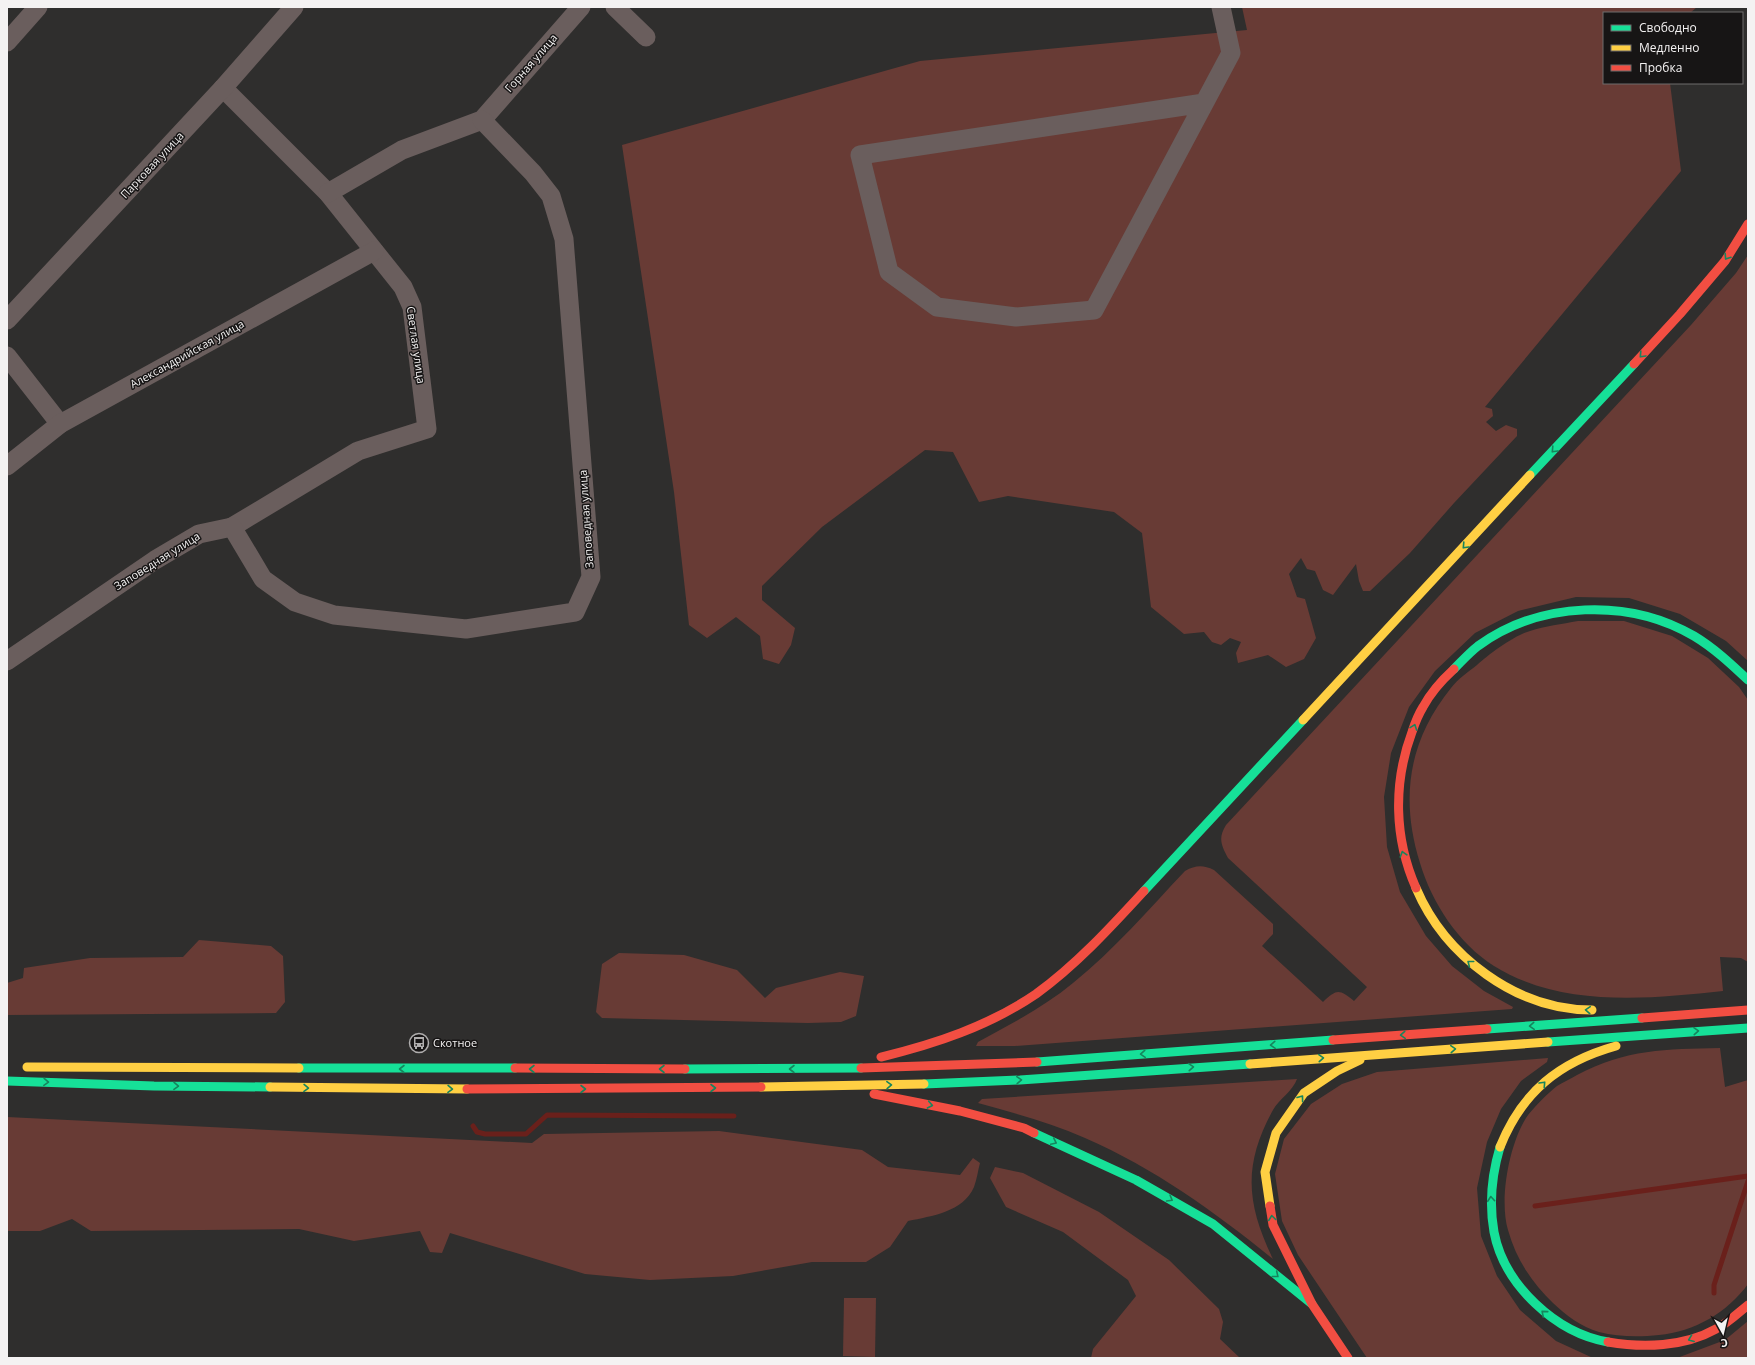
<svg xmlns="http://www.w3.org/2000/svg" width="1755" height="1365" font-family="'Open Sans',sans-serif">
	<style>
		.green { fill: #683b35 }
		.lines { fill: none; stroke-linecap: round; stroke-linejoin: round }
		.stream { stroke: #6a201b; stroke-width: 5 }
		.street { stroke: #6a5e5d; stroke-width: 19 }
		.fast { stroke: #16e098; stroke-width: 9 }
		.slow { stroke: #ffcf43; stroke-width: 9 }
		.jam { stroke: #f24e42; stroke-width: 9 }
		.oneway { stroke: #16855d }
		.labels { text-anchor: middle; stroke-width: 3; stroke-linejoin: round; paint-order: stroke }
		.street-label { font-size: 11px; fill: #f4f2f2; stroke: #171515 }
		.poi-label { font-size: 11px; fill: #f4f2f2; stroke: #171515; text-anchor: start }
	</style>
	<rect width="100%" height="100%" fill="#2f2e2d"/>
	<g class="green">
		<path d="M1242,7H1697L1690,13H1604V83H1670L1681,171L1485,407L1492,409L1493,416L1486,422L1496,431L1506,425L1517,429V436L1454,503L1410,553L1370,591H1363L1359,581L1356,564L1333,595L1323,590L1315,571L1307,569L1301,558L1289,574L1297,597L1305,599L1316,638L1304,659L1286,667L1268,655L1238,663L1236,653L1241,642L1230,638L1221,645L1212,642L1204,632L1184,634L1151,607L1142,533L1114,512L1008,496L979,502L953,452L925,450L822,527L762,586V600L795,628L791,645L779,664L763,659L760,636L736,617L707,638L689,625L674,492L622,145L920,61L1247,30Z"/>
		<path d="M1748,255V661L1726,641L1680,614L1629,598L1576,597L1518,611L1475,633L1435,671L1409,707L1391,753L1384,797L1387,847L1400,892L1426,936L1452,966L1484,991L1513,1007L1512,1009L1015,1046H976L978,1042C1011,1024 1044,1007 1073,983C1114,950 1149,909 1185,871C1196,865 1203,865 1214,870L1273,924V934L1262,946L1323,1002C1337,989 1339,989 1354,1001L1367,987L1228,858C1221,845 1218,838 1226,825L1691,325L1736,273Z"/>
		<path d="M1578,621H1624L1672,636L1708,658L1739,687L1748,700V962L1741,958L1720,957L1723,991C1648,999 1562,1008 1494,966C1458,943 1432,903 1420,863C1400,799 1408,741 1451,688C1458,679 1468,672 1477,665C1489,654 1515,635 1530,631C1545,626 1562,624 1578,621Z"/>
		<path d="M199,940L271,946L283,956L285,1002L276,1013L7,1015V983L23,978L24,968L90,958L183,957Z"/>
		<path d="M619,953L684,955L737,970L765,998L776,988L840,972L864,976L856,1016L841,1022L808,1023L602,1018L596,1012L602,964Z"/>
		<path d="M1720,1048L1725,1087L1748,1080V1284C1728,1312 1694,1332 1659,1335C1640,1337 1618,1337 1599,1332C1581,1327 1566,1315 1553,1303C1532,1283 1516,1259 1508,1230C1499,1200 1509,1145 1526,1118C1532,1109 1548,1093 1557,1086C1563,1082 1571,1079 1577,1075C1626,1049 1666,1049 1720,1048Z"/>
		<path d="M1548,1058L1547,1062L1521,1081L1501,1109L1487,1142L1477,1188L1481,1236L1497,1276L1520,1310L1556,1341L1593,1358H1367L1298,1255L1282,1221L1275,1174L1284,1139L1311,1104L1342,1084L1377,1072Z"/>
		<path d="M1297,1079C1293,1091 1279,1099 1273,1110C1243,1165 1246,1203 1273,1259C1215,1212 1154,1168 1085,1138C1051,1123 1014,1113 978,1103L982,1099Z"/>
		<path d="M7,1117L532,1143L544,1134L719,1131L862,1150L888,1167L960,1175L973,1158L980,1163C978,1170 977,1179 974,1187C963,1212 932,1216 908,1221L890,1247L866,1262H812L733,1276L650,1280L585,1274L450,1233L442,1253L430,1252L420,1231L354,1241L299,1229L91,1231L72,1219L40,1231H7Z"/>
		<path d="M995,1167L1023,1173L1099,1212L1169,1260L1219,1309L1223,1322L1220,1339L1240,1358H1091L1093,1349L1136,1296L1128,1280L1063,1232L1006,1207L990,1178Z"/>
		<path d="M844,1298H876L875,1357L843,1356Z"/>
		<path d="M1748,1321V1358H1677L1725,1340Z"/>
	</g>
	<g class="lines">
		<g class="stream">
			<path d="M473,1126L477,1132L485,1134H526L547,1115L734,1116"/>
			<path d="M1535,1206L1748,1176"/>
			<path d="M1714,1293V1285L1748,1181"/>
		</g>
		<g class="street">
			<path d="M615,7L646,37"/>
			<path d="M7,42L38,7"/>
			<path d="M223,88L328,193L403,287L412,307L427,429L358,451L232,527"/>
			<path d="M1204,103L860,155L889,272L937,307L1016,317L1094,310L1231,53L1221,7"/>
			<path d="M328,193L402,150L482,120L581,7"/>
			<path d="M7,320L223,88L294,7"/>
			<path d="M7,356L60,424"/>
			<path d="M7,466L60,424L374,251"/>
			<path d="M7,661L155,560L199,534L232,527L263,579L295,602L334,615L466,629L575,612L591,577L564,239L551,196L533,173L482,120"/>
		</g>
		<g class="fast">
			<path d="M1530,475L1634,364"/>
			<path d="M1454,669C1462,661 1469,653 1478,646C1540,601 1629,598 1694,636C1714,648 1731,664 1748,680"/>
			<path d="M1144,891L1303,720"/>
			<path d="M1487,1029L1642,1018"/>
			<path d="M1548,1042L1748,1028"/>
			<path d="M1037,1062L1333,1040"/>
			<path d="M299,1068H515"/>
			<path d="M685,1069L861,1068"/>
			<path d="M7,1081L154,1086L270,1087"/>
			<path d="M924,1084L1020,1080L1250,1064"/>
			<path d="M1034,1133L1136,1180L1213,1224L1312,1304"/>
			<path d="M1500,1147C1492,1174 1489,1204 1494,1232C1504,1285 1556,1333 1608,1342"/>
		</g>
		<g class="slow">
			<path d="M1303,720L1530,475"/>
			<path d="M1416,888C1445,956 1516,1010 1592,1010"/>
			<path d="M1250,1064L1548,1042"/>
			<path d="M27,1067L299,1068"/>
			<path d="M270,1087L467,1089"/>
			<path d="M761,1087L924,1084"/>
			<path d="M1500,1147C1522,1092 1559,1062 1616,1046"/>
			<path d="M1270,1206L1265,1172L1276,1133L1304,1093L1337,1071L1360,1060"/>
		</g>
		<g class="jam">
			<path d="M1634,364L1680,314L1725,261L1748,224"/>
			<path d="M1416,888C1394,838 1393,783 1412,732C1415,723 1418,715 1423,707C1431,692 1442,680 1454,669"/>
			<path d="M1642,1018L1748,1010"/>
			<path d="M1333,1040L1487,1029"/>
			<path d="M881,1057C935,1044 989,1026 1036,994C1076,965 1110,928 1144,891"/>
			<path d="M515,1068L685,1069"/>
			<path d="M861,1068L1037,1062"/>
			<path d="M467,1089L761,1087"/>
			<path d="M874,1094L960,1111L1024,1128L1034,1133"/>
			<path d="M1270,1206L1273,1225L1312,1304L1348,1358"/>
			<path d="M1608,1342C1643,1348 1684,1347 1716,1329C1728,1323 1738,1313 1748,1305"/>
		</g>
	</g>
	<defs><path id="oneway-chevron" d="M-2-3.5L2.5 0L-2 3.5" fill="none" stroke-width="1.6" stroke-linecap="round" stroke-linejoin="round"/></defs>
	<g class="oneway">
		<use href="#oneway-chevron" transform="translate(1727 257) rotate(123)"/>
		<use href="#oneway-chevron" transform="translate(1642 355) rotate(133)"/>
		<use href="#oneway-chevron" transform="translate(1554 450) rotate(133)"/>
		<use href="#oneway-chevron" transform="translate(1465 546) rotate(133)"/>
		<use href="#oneway-chevron" transform="translate(1414 727) rotate(-70)"/>
		<use href="#oneway-chevron" transform="translate(1403 854) rotate(-107)"/>
		<use href="#oneway-chevron" transform="translate(1470 963) rotate(-142)"/>
		<use href="#oneway-chevron" transform="translate(1588 1010) rotate(-176)"/>
		<use href="#oneway-chevron" transform="translate(1532 1026) rotate(176)"/>
		<use href="#oneway-chevron" transform="translate(1696 1031) rotate(-4)"/>
		<use href="#oneway-chevron" transform="translate(1403 1035) rotate(176)"/>
		<use href="#oneway-chevron" transform="translate(1273 1045) rotate(176)"/>
		<use href="#oneway-chevron" transform="translate(1453 1049) rotate(-4)"/>
		<use href="#oneway-chevron" transform="translate(1143 1054) rotate(176)"/>
		<use href="#oneway-chevron" transform="translate(1321 1058) rotate(-4)"/>
		<use href="#oneway-chevron" transform="translate(1191 1067) rotate(-4)"/>
		<use href="#oneway-chevron" transform="translate(402 1069) rotate(-180)"/>
		<use href="#oneway-chevron" transform="translate(532 1069) rotate(180)"/>
		<use href="#oneway-chevron" transform="translate(662 1069) rotate(180)"/>
		<use href="#oneway-chevron" transform="translate(792 1069) rotate(180)"/>
		<use href="#oneway-chevron" transform="translate(1019 1080) rotate(-3)"/>
		<use href="#oneway-chevron" transform="translate(46 1082) rotate(2)"/>
		<use href="#oneway-chevron" transform="translate(1543 1084) rotate(-47)"/>
		<use href="#oneway-chevron" transform="translate(889 1085) rotate(-2)"/>
		<use href="#oneway-chevron" transform="translate(176 1086) rotate(1)"/>
		<use href="#oneway-chevron" transform="translate(306 1088) rotate(1)"/>
		<use href="#oneway-chevron" transform="translate(713 1088)"/>
		<use href="#oneway-chevron" transform="translate(450 1089) rotate(1)"/>
		<use href="#oneway-chevron" transform="translate(583 1089)"/>
		<use href="#oneway-chevron" transform="translate(1301 1098) rotate(-53)"/>
		<use href="#oneway-chevron" transform="translate(930 1105) rotate(11)"/>
		<use href="#oneway-chevron" transform="translate(1054 1142) rotate(25)"/>
		<use href="#oneway-chevron" transform="translate(1170 1199) rotate(30)"/>
		<use href="#oneway-chevron" transform="translate(1491 1199) rotate(-95)"/>
		<use href="#oneway-chevron" transform="translate(1272 1218) rotate(-98)"/>
		<use href="#oneway-chevron" transform="translate(1276 1275) rotate(39)"/>
		<use href="#oneway-chevron" transform="translate(1544 1313) rotate(-140)"/>
		<use href="#oneway-chevron" transform="translate(1691 1339) rotate(159)"/>
	</g>
	<defs>
		<g id="bus-ring" transform="scale(1)"><circle r="9.5" fill="#171515" stroke="#afadad" stroke-width="1.5"/><path d="M-5-6H5V4H4V6H2V4H-2V6H-4V4H-5ZM-3.5-4V0h7V-4ZM-3.5 1.2v1.5H-2V1.2ZM2 1.2v1.5H3.5V1.2Z" fill="#afadad"/></g>
	</defs>
	<g fill-rule="evenodd">
		<use href="#bus-ring" x="419" y="1043"/>
	</g>
	<g class="labels">
		<g class="street-label">
			<text transform="translate(531 63) rotate(-49)" y="4">Горная улица</text>
			<text transform="translate(152 165) rotate(-47)" y="4">Парковая улица</text>
			<text transform="translate(416 345) rotate(82)" y="4">Светлая улица</text>
			<text transform="translate(187 354) rotate(-29)" y="4">Александрийская улица</text>
			<text transform="translate(586 519) rotate(-94)" y="4">Заповедная улица</text>
			<text transform="translate(157 561) rotate(-32)" y="4">Заповедная улица</text>
		</g>
		<g class="poi-label">
			<text x="433" y="1047">Скотное</text>
		</g>
	</g>
	<rect width="1755" height="1365" fill="none" stroke="#f4f2f2" stroke-width="16"/>
	<rect x="1603" y="12" width="140" height="72" fill="#171515" stroke="#6f6d6d"/>
	<rect x="1611" y="25" width="20" height="6" fill="#16e098" stroke="#6f6d6d"/>
	<text x="1639" y="32" font-size="12" fill="#f4f2f2">Свободно</text>
	<rect x="1611" y="45" width="20" height="6" fill="#ffcf43" stroke="#6f6d6d"/>
	<text x="1639" y="52" font-size="12" fill="#f4f2f2">Медленно</text>
	<rect x="1611" y="65" width="20" height="6" fill="#f24e42" stroke="#6f6d6d"/>
	<text x="1639" y="72" font-size="12" fill="#f4f2f2">Пробка</text>
	<g transform="translate(1723 1333) rotate(172)" stroke="#171515" stroke-width="3" paint-order="stroke">
	<path d="M0-3L7 15L0 10L-7 15Z" fill="#f4f2f2"/>
	<text y="-6" font-size="11" font-weight="bold" text-anchor="middle" fill="#f4f2f2">С</text>
	</g>
</svg>
